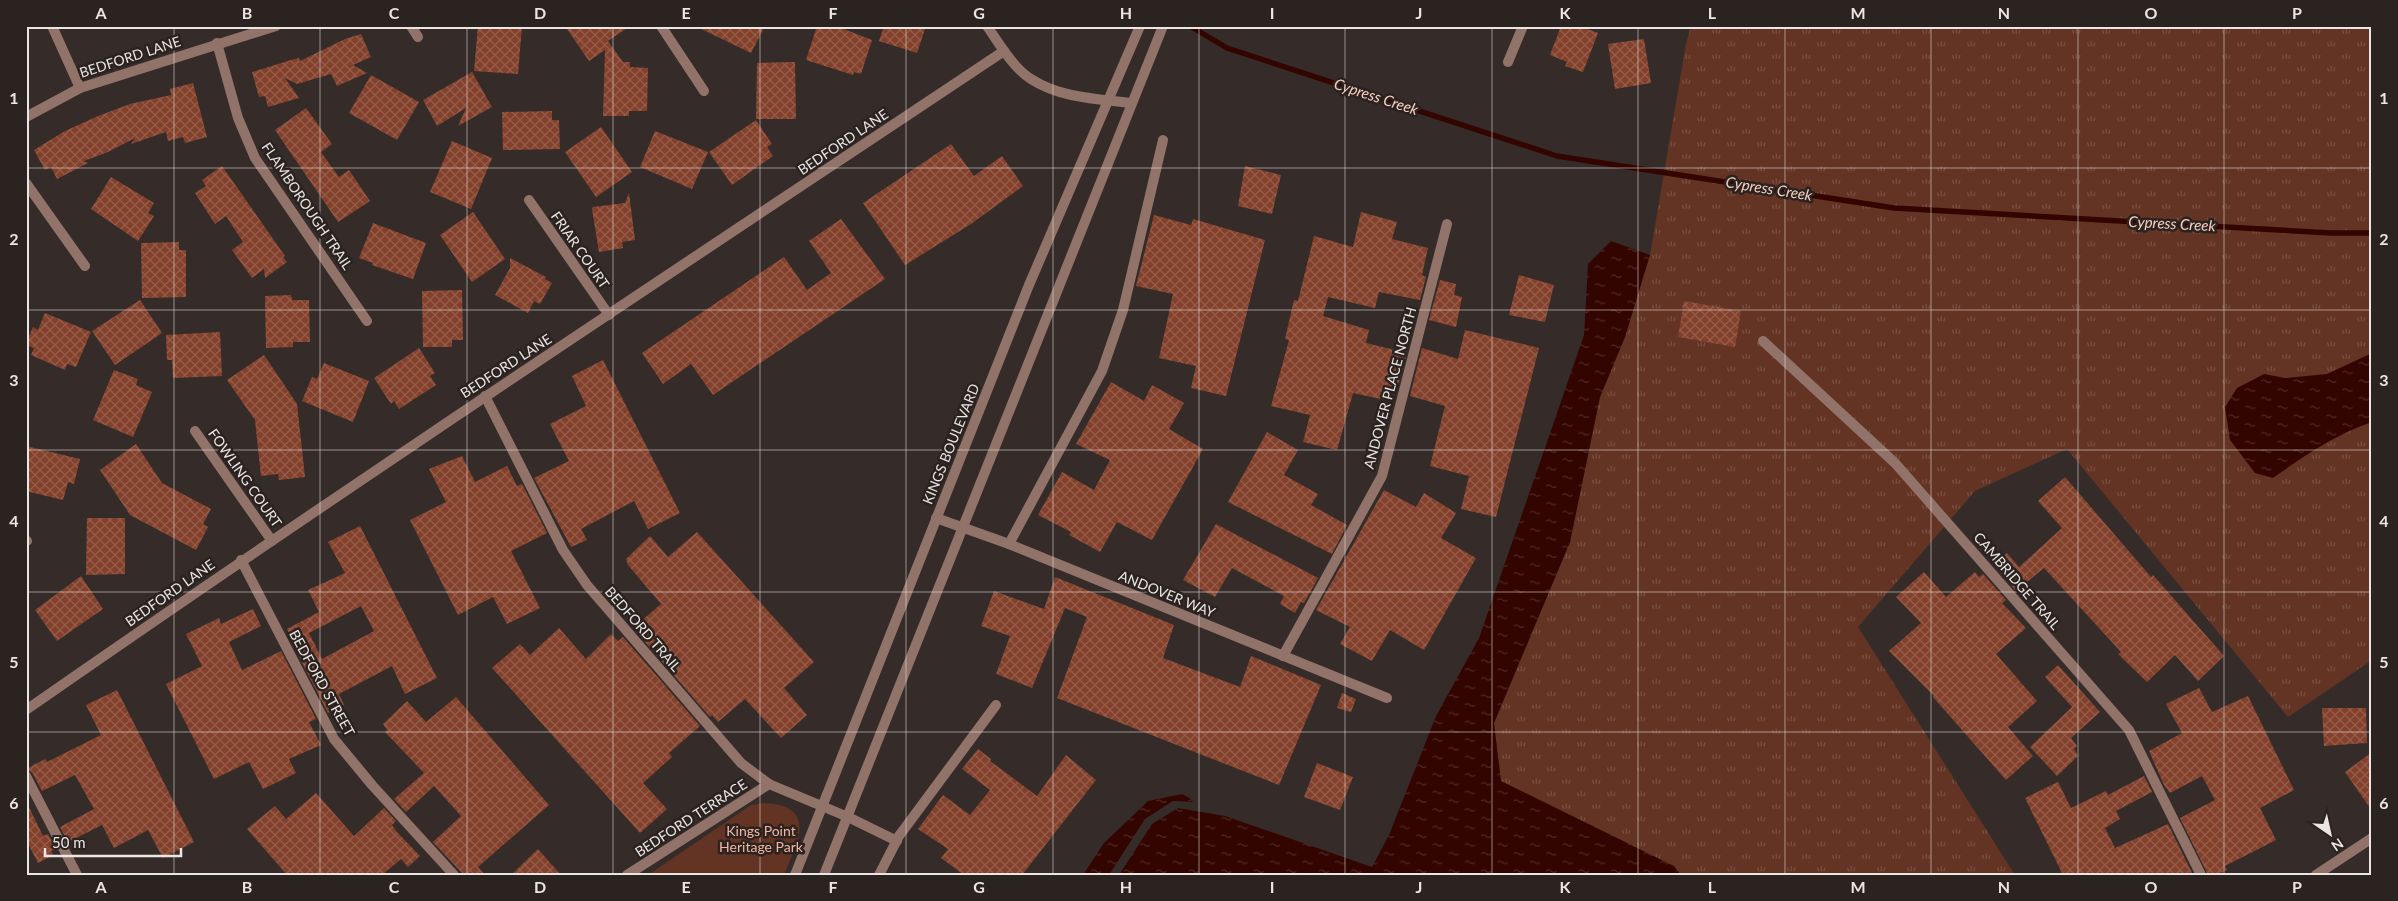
<svg xmlns="http://www.w3.org/2000/svg" width="2398" height="901" font-family="Lato,sans-serif">
	<style>
		.grass { fill: url(#grass-tufts) }
		.green { fill: #633323 }
		.water { fill: url(#water-ripples) }
		.lines { fill: none; stroke-linecap: round; stroke-linejoin: round }
		.stream { stroke: #330500; stroke-width: 5.5 }
		.building { fill: url(#building-cross-hatch); fill-rule: evenodd }
		.service { stroke: #927369; stroke-width: 10 }
		.minor { stroke: #927369; stroke-width: 10 }
		.grid { fill: none; stroke: #ebe5e3; stroke-width: 1; stroke-opacity: 0.55 }
		.labels { text-anchor: middle; stroke-width: 5; stroke-linejoin: round; paint-order: stroke }
		.street-label { font-size: 14px; fill: #ebe5e3; stroke: #2b2320 }
		.park-label { font-size: 14px; fill: #f3b6a3; stroke: #2b2320 }
		.water-label { font-size: 15px; font-style: italic; fill: #f9cfc2; stroke: #2b2320 }
		.neatline { fill: none; stroke: #ebe5e3; stroke-width: 2 }
		.grid-label { font-size: 16px; text-anchor: middle; font-weight: bold; fill: #ebe5e3 }
	</style>
	<defs>
		<pattern id="grass-tufts" width="24" height="20" patternUnits="userSpaceOnUse" patternTransform="scale(1.25)"><rect width="24" height="20" fill="#633323"/><path d="M3 7l-1-3M5 7V3M7 7l1-3M15 17l-1-3M17 17v-4M19 17l1-3" fill="none" stroke="#7a5043"/></pattern>
		<pattern id="water-ripples" width="26" height="14" patternUnits="userSpaceOnUse" patternTransform="scale(1.25)"><rect width="26" height="14" fill="#330500"/><path d="M2 4q2-2 4 0t4 0M15 11q2-2 4 0t4 0" fill="none" stroke="#512925"/></pattern>
		<pattern id="building-cross-hatch" width="8" height="8" patternUnits="userSpaceOnUse" patternTransform="scale(1.25)"><rect width="8" height="8" fill="#83412c"/><path d="M0 0l8 8M0 8l8-8" fill="none" stroke="#955c4a"/></pattern>
	</defs>
	<rect width="100%" height="100%" fill="#352c2a"/>
	<path class="grass" d="M1691,26H2372V660L2288,717L2067,449L1975,491L1858,627L2015,875H1681L1673,866L1500,781L1494,723L1570,542L1600,397L1625,337L1650,255L1686,44Z"/>
	<path class="green" d="M763,803C819,805 797,843 784,875H648L751,805Z"/>
	<g class="water">
		<path d="M1611,241L1650,255L1625,337L1600,397L1570,542L1494,723L1501,781L1674,866L1681,875H1119L1152,824L1178,808L1225,816L1372,867L1389,835L1436,716L1479,638L1584,335L1588,264Z"/>
		<path d="M2372,353V422C2336,434 2304,456 2273,478L2255,473L2230,440L2225,407L2237,388L2264,374L2285,378L2327,374Z"/>
		<path d="M1182,794L1196,802L1173,801L1145,819L1109,875H1083L1104,843L1148,801Z"/>
	</g>
	<g class="lines">
		<path class="stream" d="M1190,26L1227,48L1557,156L1894,208L2331,233H2372"/>
	</g>
	<g class="building">
		<path d="M478,26H522L518,74L474,71Z"/>
		<path d="M565,26H630L608,41L623,62H630V67L648,68L647,111H629V116H603L605,50L589,61Z"/>
		<path d="M695,26H765L751,53Z"/>
		<path d="M817,26H836L872,40L861,74L854,72L853,75L806,60Z"/>
		<path d="M884,26H926L917,53L879,41Z"/>
		<path d="M1561,26H1579L1598,33L1583,72L1565,66L1567,62L1550,55Z"/>
		<path d="M361,34L371,57L353,65L367,73L337,86L331,74L297,84L285,78L299,98L268,107L265,96L259,97L252,72L291,60L299,58L300,61L345,39Z"/>
		<path d="M1644,39L1651,83L1615,89L1608,44Z"/>
		<path d="M795,62L796,119H756L757,63Z"/>
		<path d="M472,72L492,107L458,126L466,108L437,126L423,100Z"/>
		<path d="M371,75L419,102L397,140L349,113Z"/>
		<path d="M193,83L207,137L185,143L183,137L168,141L166,132L131,144L135,138L108,152L84,161L88,163L57,179L51,167L45,170L34,150L65,131L98,116L130,104L171,95L170,89Z"/>
		<path d="M306,108L332,144L321,152L339,177L349,170L370,201L338,222L275,130Z"/>
		<path d="M552,111V120H559L560,149L503,150L502,112Z"/>
		<path d="M756,120L772,144L767,147L773,156L732,185L709,152Z"/>
		<path d="M601,127L632,172L596,197L565,152Z"/>
		<path d="M655,131L708,152L692,189L640,167Z"/>
		<path d="M452,141L492,158L471,209L430,192Z"/>
		<path d="M951,144L974,176L1002,156L1023,186L971,224L905,265L863,203Z"/>
		<path d="M222,166L285,256L283,257L287,262L265,278L264,269L252,278L232,250L243,242L226,216L215,224L195,193L206,186L202,180Z"/>
		<path d="M1245,166L1281,175L1272,214L1238,206Z"/>
		<path d="M111,177L154,203L148,213L154,216L138,241L91,209Z"/>
		<path d="M629,193L635,240L622,242L623,248L599,252L592,209L593,207L625,203Z"/>
		<path d="M473,212L505,259L472,282L440,235Z"/>
		<path d="M1361,212L1397,222L1392,239L1428,248L1422,275L1426,277L1420,300L1379,292L1375,308L1328,297L1323,316L1369,330L1366,343L1407,353L1396,392L1393,391L1390,401L1353,393L1337,450L1303,442L1310,415L1271,406L1289,340L1285,339L1294,300L1298,301L1314,236L1353,247Z"/>
		<path d="M1154,215L1191,225L1193,219L1265,240L1226,396L1191,388L1196,366L1159,358L1173,294L1136,286Z"/>
		<path d="M841,219L885,279L713,395L691,364L663,384L642,353L784,257L807,290L831,273L809,241Z"/>
		<path d="M373,223L426,243L413,279L372,265L373,263L359,258Z"/>
		<path d="M179,242V250H186V297L142,298L141,243Z"/>
		<path d="M510,258L546,277L545,279L552,283L540,304L534,301L528,313L495,295L510,268Z"/>
		<path d="M1519,275L1554,285L1545,322L1509,315Z"/>
		<path d="M1440,280L1456,284L1454,295L1462,297L1456,327L1429,320Z"/>
		<path d="M462,290L463,340H452V347H423L422,291Z"/>
		<path d="M291,295L292,300H309L310,342H293V347L266,348L265,296Z"/>
		<path d="M140,300L162,333L115,365L92,331Z"/>
		<path d="M1684,301L1741,311L1735,347L1678,337Z"/>
		<path d="M45,313L91,332L76,367L67,364L65,370L31,355L34,348L26,345V343L33,327L38,330Z"/>
		<path d="M1465,330L1539,348L1496,517L1461,509L1469,476L1430,466L1445,406L1410,396L1422,348L1458,359Z"/>
		<path d="M220,332L222,376L173,378L172,360H167L166,335Z"/>
		<path d="M419,348L435,373L430,376L436,385L399,409L394,401L391,404L374,378Z"/>
		<path d="M264,355L297,404L305,477L279,480L278,474L261,476L255,420L227,380Z"/>
		<path d="M603,360L680,513L648,529L634,501L581,529L587,540L571,547L534,478L569,461L550,424L586,406L572,376Z"/>
		<path d="M324,363L369,381L353,422L302,401L312,377L317,379Z"/>
		<path d="M114,370L138,379L136,385L152,392L133,437L93,420Z"/>
		<path d="M1111,382L1144,401L1152,385L1184,403L1169,429L1203,449L1152,540L1117,522L1100,552L1069,535L1071,532L1038,515L1062,472L1094,490L1110,460L1076,444Z"/>
		<path d="M1267,432L1298,450L1284,475L1318,494L1311,505L1347,525L1332,554L1228,502Z"/>
		<path d="M136,444L162,483L211,509L203,524L208,527L196,550L130,515L100,470Z"/>
		<path d="M26,446L80,459L74,484L68,482L63,500L26,491Z"/>
		<path d="M462,456L475,482L507,466L517,486L522,484L547,533L511,551L540,608L507,624L493,597L458,615L410,520L446,502L429,469Z"/>
		<path d="M2065,477L2151,577L2153,575L2224,656L2198,681L2175,655L2147,682L2118,654L2121,652L2044,568L2016,591L1994,565L2007,553L2019,567L2062,528L2038,501Z"/>
		<path d="M1384,490L1416,507L1424,493L1456,513L1441,538L1476,558L1424,650L1390,630L1372,661L1340,644L1350,627L1316,610Z"/>
		<path d="M87,518H125V574L86,575Z"/>
		<path d="M1216,524L1318,578L1304,603L1301,602L1295,613L1280,604L1284,596L1232,568L1215,597L1183,580Z"/>
		<path d="M360,526L437,678L405,694L392,666L339,694L344,705L328,713L293,645H295L287,629L319,612L308,590L345,573L328,542ZM361,606L374,631L322,659L309,633Z"/>
		<path d="M697,532L814,662L784,688L807,715L781,738L745,699L718,722L712,715L710,717L633,628L661,604L628,565L626,559L650,536L668,557Z"/>
		<path d="M1924,572L1946,597L1975,572L1979,577L1983,574L2006,600L2002,603L2026,628L1996,654L2037,701L2008,727L2033,756L2006,780L1933,697L1934,696L1889,651L1921,623L1896,597Z"/>
		<path d="M81,576L103,609L57,641L35,610Z"/>
		<path d="M1055,577L1174,625L1163,658L1240,687L1251,656L1321,685L1279,785L1057,698L1087,617L1065,608L1032,688L996,674L1010,636L981,626L994,591L1044,609Z"/>
		<path d="M253,609L261,626L229,642L242,670L281,651L316,719L309,722L321,745L289,759L296,773L263,789L249,762L214,779L166,684L202,666L186,634L219,618L221,624Z"/>
		<path d="M559,628L586,659L611,634L618,641L623,637L700,726L669,753L672,757L643,783L667,809L640,833L492,668L520,644L530,655Z"/>
		<path d="M2058,665L2100,712L2071,738L2077,746L2074,749L2078,756L2057,776L2030,747L2072,707L2045,677Z"/>
		<path d="M2199,688L2212,712L2248,696L2294,790L2260,808L2276,840L2225,866L2227,870L2217,875H2208L2180,818L2215,800L2202,776L2170,793L2164,785L2149,751L2182,733L2166,704Z"/>
		<path d="M117,690L194,842L163,858L148,830L114,848L102,825L68,842L60,827L94,809L75,775L42,791L32,772L26,769L45,759L47,762L101,735L86,705Z"/>
		<path d="M1342,693L1356,699L1351,712L1337,708Z"/>
		<path d="M456,697L549,805L478,867L485,875H464L433,842L461,816L434,786L406,812L394,799L424,773L385,732L387,730L383,724L407,701L426,722Z"/>
		<path d="M2322,708H2366L2367,743L2324,746Z"/>
		<path d="M978,749L991,759L990,761L1037,796L1066,755L1096,780L1022,875H964L941,858L948,849L918,829L943,795L970,815L990,790L962,769Z"/>
		<path d="M2372,752V811L2345,772Z"/>
		<path d="M1317,763L1353,777L1340,810L1304,797Z"/>
		<path d="M2144,776L2152,792L2116,811L2120,819L2105,828L2115,848L2168,824L2193,875H2063L2025,798L2058,782L2071,808L2106,791L2108,795Z"/>
		<path d="M316,793L354,836L384,808L396,821L392,825L397,832L420,856L408,867L401,859L382,875H287L247,829L275,806L286,819Z"/>
		<path d="M26,801L43,836L48,834L56,849L51,851L53,855L38,863L26,840Z"/>
		<path d="M538,849L561,875H511Z"/>
	</g>
	<g class="lines">
		<path class="service" d="M1009,544L1102,371L1123,310L1163,140"/>
		<g class="minor">
			<path d="M52,26L80,88"/>
			<path d="M411,26L418,37"/>
			<path d="M661,26L704,91"/>
			<path d="M987,26C998,42 1014,69 1031,79C1060,98 1098,99 1131,103"/>
			<path d="M217,43L238,118L255,158L367,321"/>
			<path d="M1508,62L1523,26"/>
			<path d="M26,117L80,88L276,26"/>
			<path d="M26,183L85,266"/>
			<path d="M529,200L609,315"/>
			<path d="M1763,341L1895,463L2129,730L2201,875"/>
			<path d="M485,396L563,550L587,585L741,763L769,784L848,817L897,841"/>
			<path d="M195,431L272,541"/>
			<path d="M936,518L1009,544L1387,698"/>
			<path d="M26,540L27,541"/>
			<path d="M241,560L334,739L372,785L454,875"/>
			<path d="M1283,656L1382,476L1447,224"/>
			<path d="M26,710C349,485 677,269 1004,51"/>
			<path d="M26,776L77,875"/>
			<path d="M627,875L769,784"/>
			<path d="M795,875L1029,285L1140,26"/>
			<path d="M824,875L1163,26"/>
			<path d="M879,875L899,836L996,705"/>
			<path d="M2316,875L2372,838"/>
		</g>
	</g>
	<path class="grid" d="M174,26V875M320,26V875M467,26V875M613,26V875M760,26V875M906,26V875M1053,26V875M1199,26V875M1345,26V875M1492,26V875M1638,26V875M1785,26V875M1931,26V875M2078,26V875M2224,26V875M26,168H2372M26,310H2372M26,450H2372M26,592H2372M26,732H2372"/>
	<g class="labels">
		<g class="street-label">
			<text transform="translate(130 57) rotate(-18)" y="5">BEDFORD LANE</text>
			<text transform="translate(843 142) rotate(-34)" y="5">BEDFORD LANE</text>
			<text transform="translate(307 206) rotate(56)" y="5">FLAMBOROUGH TRAIL</text>
			<text transform="translate(580 250) rotate(55)" y="5">FRIAR COURT</text>
			<text transform="translate(506 366) rotate(-33)" y="5">BEDFORD LANE</text>
			<text transform="translate(1390 388) rotate(-75)" y="5">ANDOVER PLACE NORTH</text>
			<text transform="translate(951 444) rotate(-68)" y="5">KINGS BOULEVARD</text>
			<text transform="translate(245 478) rotate(55)" y="5">FOWLING COURT</text>
			<text transform="translate(2017 581) rotate(49)" y="5">CAMBRIDGE TRAIL</text>
			<text transform="translate(170 593) rotate(-35)" y="5">BEDFORD LANE</text>
			<text transform="translate(1167 594) rotate(22)" y="5">ANDOVER WAY</text>
			<text transform="translate(643 629) rotate(49)" y="5">BEDFORD TRAIL</text>
			<text transform="translate(322 683) rotate(61)" y="5">BEDFORD STREET</text>
			<text transform="translate(691 818) rotate(-33)" y="5">BEDFORD TERRACE</text>
		</g>
		<g class="park-label">
			<text x="761" y="836">Kings Point<tspan x="761" dy="16">Heritage Park</tspan></text>
		</g>
		<g class="water-label">
			<text transform="translate(1376 97) rotate(18)" y="5">Cypress Creek</text>
			<text transform="translate(1769 189) rotate(9)" y="5">Cypress Creek</text>
			<text transform="translate(2172 224) rotate(3)" y="5">Cypress Creek</text>
		</g>
	</g>
	<rect width="2398" height="901" fill="none" stroke="#2b2320" stroke-width="55"/>
	<g transform="translate(2330 834) rotate(146)" stroke="#2b2320" stroke-width="4" paint-order="stroke">
	<path d="M0-4L9 19L0 12L-9 19Z" fill="#ebe5e3"/>
	<text y="-8" font-size="14" font-weight="bold" text-anchor="middle" fill="#ebe5e3">N</text>
	</g>
	<path d="M45 848v8h136v-8" fill="none" stroke="#ebe5e3" stroke-width="2.5"/>
	<text x="52" y="848" font-size="15" fill="#ebe5e3" stroke="#2b2320" stroke-width="4" paint-order="stroke">50 m</text>
	<rect x="28" y="28" width="2342" height="846" class="neatline"/>
	<g class="grid-label">
		<text x="101" y="19">A</text>
		<text x="247" y="19">B</text>
		<text x="394" y="19">C</text>
		<text x="540" y="19">D</text>
		<text x="686" y="19">E</text>
		<text x="833" y="19">F</text>
		<text x="979" y="19">G</text>
		<text x="1126" y="19">H</text>
		<text x="1272" y="19">I</text>
		<text x="1419" y="19">J</text>
		<text x="1565" y="19">K</text>
		<text x="1712" y="19">L</text>
		<text x="1858" y="19">M</text>
		<text x="2004" y="19">N</text>
		<text x="2151" y="19">O</text>
		<text x="2297" y="19">P</text>
		<text x="14" y="104">1</text>
		<text x="2384" y="104">1</text>
		<text x="14" y="245">2</text>
		<text x="2384" y="245">2</text>
		<text x="14" y="386">3</text>
		<text x="2384" y="386">3</text>
		<text x="14" y="527">4</text>
		<text x="2384" y="527">4</text>
		<text x="14" y="668">5</text>
		<text x="2384" y="668">5</text>
		<text x="14" y="809">6</text>
		<text x="2384" y="809">6</text>
		<text x="101" y="893">A</text>
		<text x="247" y="893">B</text>
		<text x="394" y="893">C</text>
		<text x="540" y="893">D</text>
		<text x="686" y="893">E</text>
		<text x="833" y="893">F</text>
		<text x="979" y="893">G</text>
		<text x="1126" y="893">H</text>
		<text x="1272" y="893">I</text>
		<text x="1419" y="893">J</text>
		<text x="1565" y="893">K</text>
		<text x="1712" y="893">L</text>
		<text x="1858" y="893">M</text>
		<text x="2004" y="893">N</text>
		<text x="2151" y="893">O</text>
		<text x="2297" y="893">P</text>
	</g>
</svg>
